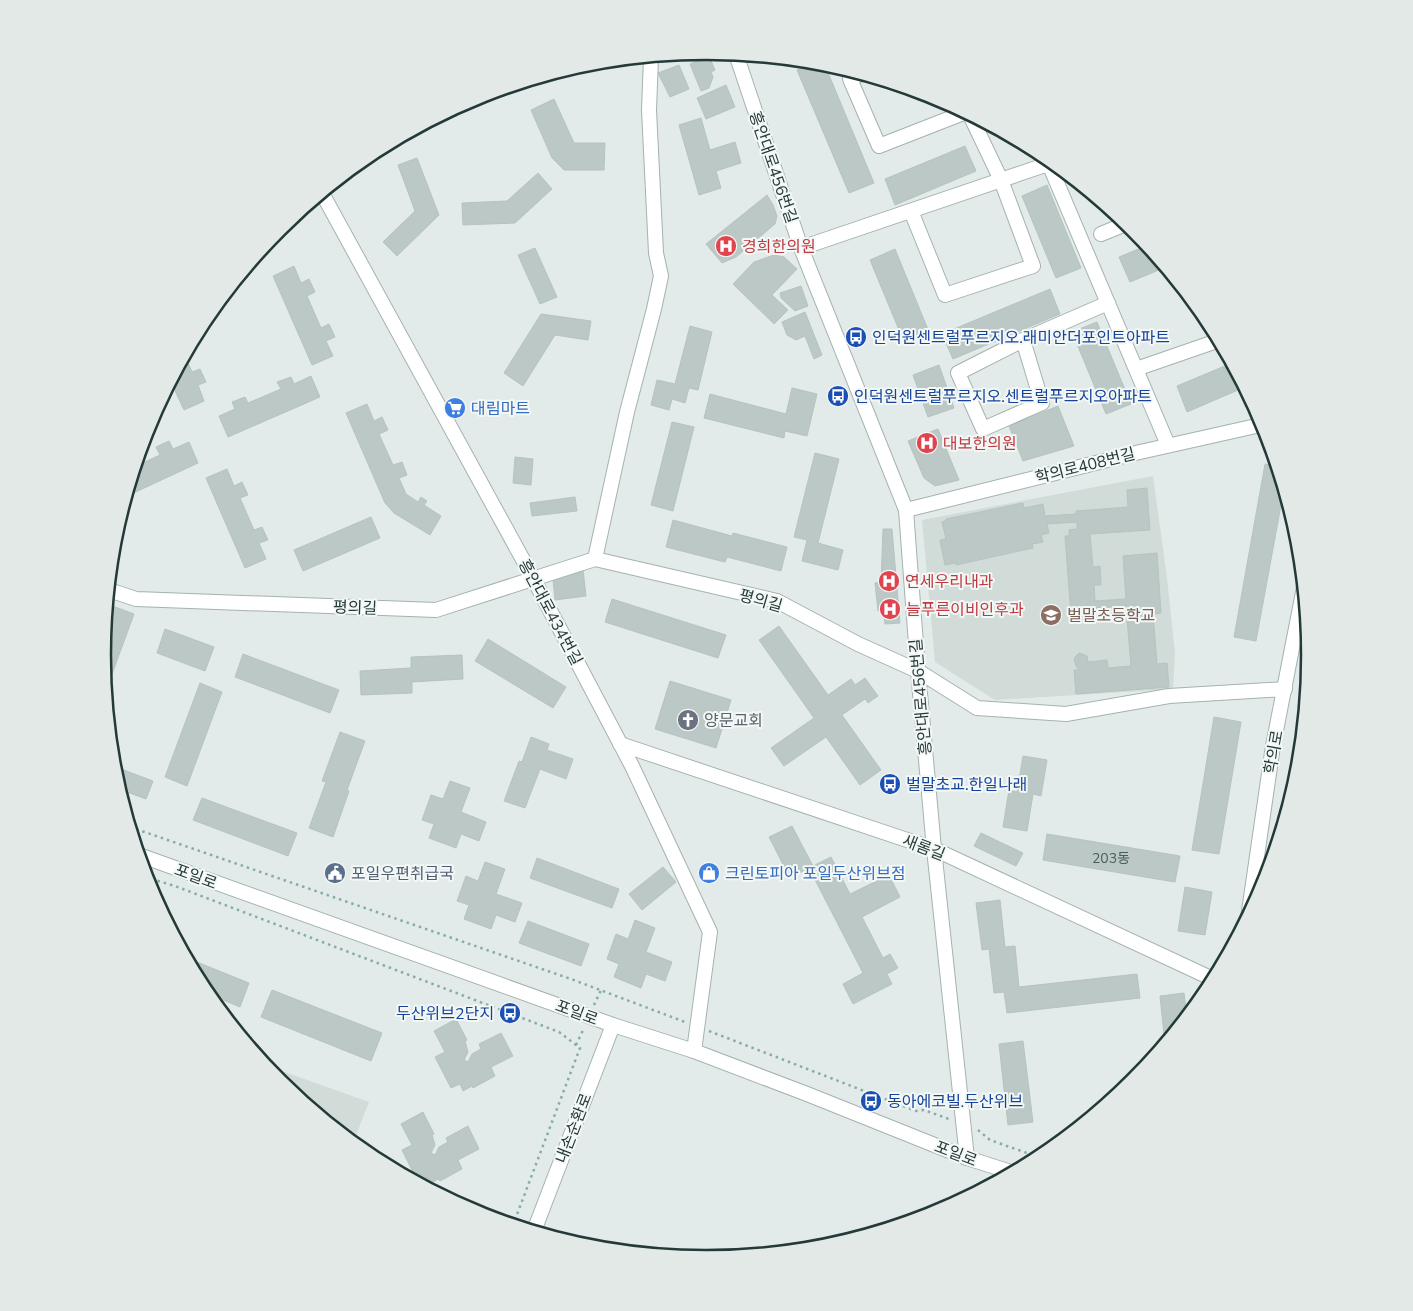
<svg xmlns="http://www.w3.org/2000/svg" width="1413" height="1311" font-family="'Nunito Sans','Noto Sans KR',sans-serif">
	<style>
		.built { fill: #d1dbd8 }
		.building { fill: #bbc8c5; stroke: #b5c4c0 }
		.lines { fill: none; stroke-linecap: round; stroke-linejoin: round }
		.minor-casing { stroke: #a5b2b0; stroke-width: 16 }
		.path { stroke: #86aca6; stroke-width: 2.5; stroke-dasharray: 2.5 4; stroke-linecap: butt }
		.minor { stroke: #fff; stroke-width: 14 }
		.labels { text-anchor: middle; stroke-width: 4; stroke-linejoin: round; paint-order: stroke }
		.number-label { font-size: 14px; fill: #4a5e5b }
		.street-label { font-size: 16px; fill: #243a38; stroke: #f3f8f6 }
		.health-label { font-size: 16px; fill: #be3a42; stroke: #f3f8f6; text-anchor: start }
		.transit-label { font-size: 16px; fill: #164399; stroke: #f3f8f6; text-anchor: start }
		.shop-label { font-size: 16px; fill: #366cbe; stroke: #f3f8f6; text-anchor: start }
		.education-label { font-size: 16px; fill: #785e54; stroke: #f3f8f6; text-anchor: start }
		.worship-label { font-size: 16px; fill: #5b616d; stroke: #f3f8f6; text-anchor: start }
		.service-label { font-size: 16px; fill: #4e5e75; stroke: #f3f8f6; text-anchor: start }
		.rim { fill: none; stroke: #243a38; stroke-width: 2.5 }
	</style>
	<rect width="100%" height="100%" fill="#e2ebe9"/>
	<g class="built">
		<path d="M1153,476L1167,578L1175,653L1173,689L995,700L935,662L922,520Z"/>
		<path d="M265,1065L369,1102L353,1143L279,1083Z"/>
	</g>
	<g class="building">
		<path d="M709,56L715,70L711,72L713,77L709,88L701,91L690,64Z"/>
		<path d="M816,62L824,63L874,183L849,193L797,70Z"/>
		<path d="M679,65L689,89L670,97L658,73Z"/>
		<path d="M726,85L735,107L706,119L697,98Z"/>
		<path d="M554,99L574,143H605L604,170H564L552,158L531,110Z"/>
		<path d="M701,118L710,150L735,142L741,163L716,171L721,188L699,195L679,125Z"/>
		<path d="M965,146L976,171L895,205L885,179Z"/>
		<path d="M417,158L439,215L397,256L383,242L415,211L398,165Z"/>
		<path d="M538,173L552,189L515,223L463,225L462,203L507,201Z"/>
		<path d="M1047,185L1081,268L1056,278L1022,196Z"/>
		<path d="M767,195L773,205L777,216L775,224L736,257L722,263L706,244Z"/>
		<path d="M1148,245L1166,267L1130,282L1119,257Z"/>
		<path d="M535,248L557,297L540,304L518,255Z"/>
		<path d="M895,249L929,332L904,342L870,260Z"/>
		<path d="M774,255L784,257L797,269L772,295L788,310L774,324L733,284L754,262Z"/>
		<path d="M294,266L301,283L309,279L315,292L307,296L321,328L329,324L335,337L326,341L333,356L312,365L273,276Z"/>
		<path d="M801,286L808,306L795,311L781,298L780,293Z"/>
		<path d="M1050,289L1060,314L953,359L942,334Z"/>
		<path d="M805,312L822,355L814,359L805,336L796,340L787,335L782,322Z"/>
		<path d="M541,314L591,321L588,340L555,335L523,386L504,373Z"/>
		<path d="M1097,322L1131,404L1106,414L1072,332Z"/>
		<path d="M690,326L712,332L698,390L689,388L685,403L672,399L669,410L651,405L657,380L675,384Z"/>
		<path d="M185,356L192,372L200,369L206,382L198,385L204,401L184,410L171,382Z"/>
		<path d="M1232,363L1245,387L1187,412L1177,386Z"/>
		<path d="M939,365L954,408L928,417L913,375Z"/>
		<path d="M311,376L320,397L228,437L219,416L235,409L232,402L245,397L248,403L281,389L277,382L291,377L294,384Z"/>
		<path d="M792,388L817,394L807,436L785,431L784,438L704,418L710,394L786,414Z"/>
		<path d="M367,404L374,421L382,417L388,430L379,434L393,465L402,462L407,475L399,478L406,494L418,502L421,497L427,501L424,505L441,516L430,535L394,513L385,503L346,413Z"/>
		<path d="M1058,406L1074,446L1023,461L1009,426Z"/>
		<path d="M672,422L694,427L673,511L651,505Z"/>
		<path d="M938,429L959,480L935,486L924,478L908,441Z"/>
		<path d="M169,441L173,449L189,442L198,463L127,496L136,466L160,455L156,447Z"/>
		<path d="M815,453L839,459L818,543L843,550L838,570L802,561L807,540L794,537Z"/>
		<path d="M515,457L533,459L531,485L513,483Z"/>
		<path d="M1265,464L1277,466L1284,489L1256,641L1234,637Z"/>
		<path d="M227,469L234,486L242,482L248,495L240,498L254,530L262,527L268,540L259,543L266,559L245,568L206,478Z"/>
		<path d="M1147,488L1150,530L1090,534L1093,567L1100,566L1101,585H1094L1095,601L1126,599L1123,556L1157,553L1161,613L1153,614L1157,664L1167,663L1169,687L1076,694L1074,670H1079L1076,666L1074,658L1079,653L1087,656L1088,662L1107,660L1108,668L1131,666L1126,606L1096,608V614L1071,615L1065,536H1069V530L1077,529V522L1047,524L1049,533L1041,535L1043,542L1032,544L1033,548L956,565V563L945,565L940,540L946,539L942,522L946,521V519L1023,503L1024,508L1043,504L1045,516L1076,514V511L1128,507L1127,490Z"/>
		<path d="M575,497L577,511L532,516L530,503Z"/>
		<path d="M371,517L380,538L303,571L294,550Z"/>
		<path d="M673,520L732,536L733,533L787,547L781,571L727,557L725,562L666,547Z"/>
		<path d="M883,529H892L900,623L885,624L883,610L878,611L875,583L881,582Z"/>
		<path d="M583,570L586,596L555,600L553,579Z"/>
		<path d="M612,599L726,635L718,658L605,622Z"/>
		<path d="M107,604L134,614L112,674L104,672L102,655Z"/>
		<path d="M779,626L828,695L851,679L855,685L865,678L878,696L868,703L865,699L842,715L881,770L860,785L826,737L784,766L771,748L814,718L759,640Z"/>
		<path d="M165,629L214,647L205,671L157,653Z"/>
		<path d="M488,639L566,687L553,708L475,661Z"/>
		<path d="M243,654L339,690L330,713L235,677Z"/>
		<path d="M462,655L463,679L412,682V693L361,695L360,671L411,668V657Z"/>
		<path d="M670,681L731,700L716,748L655,729Z"/>
		<path d="M200,683L222,692L187,786L165,777Z"/>
		<path d="M1214,717L1241,722L1219,854L1192,850Z"/>
		<path d="M340,732L365,741L347,790L349,791L333,837L309,828L326,782L322,781Z"/>
		<path d="M531,737L549,744L547,750L573,759L566,779L540,769L525,808L504,801L519,761L522,762Z"/>
		<path d="M1023,756L1047,760L1041,796L1033,794L1027,831L1003,827L1009,790L1017,792Z"/>
		<path d="M113,766L153,781L146,799L119,789Z"/>
		<path d="M450,781L470,788L461,812L486,822L479,841L461,834L456,848L429,838L434,824L422,820L431,795L443,799Z"/>
		<path d="M202,798L297,833L288,856L193,820Z"/>
		<path d="M792,826L813,866L831,857L850,894L889,875L900,897L862,917L883,958L890,954L898,968L887,974L892,984L853,1004L843,984L863,973L809,868L790,878L769,837Z"/>
		<path d="M981,833L1023,853L1016,866L974,846Z"/>
		<path d="M1047,834L1180,856L1175,882L1043,860Z"/>
		<path d="M537,858L619,889L612,908L530,878Z"/>
		<path d="M485,862L505,869L496,894L522,903L515,922L496,915L491,929L464,919L469,905L457,901L466,876L478,881Z"/>
		<path d="M663,867L676,882L642,910L629,894Z"/>
		<path d="M1185,887L1212,892L1205,935L1178,931Z"/>
		<path d="M1000,900L1005,947L1015,946L1019,987L1137,974L1140,998L1007,1013L1004,992L994,993L989,949L982,950L976,903Z"/>
		<path d="M635,920L655,928L646,952L672,962L665,981L646,974L641,988L614,977L619,964L607,959L616,934L628,939Z"/>
		<path d="M528,921L589,944L581,966L519,943Z"/>
		<path d="M187,958L249,983L240,1007L206,993Z"/>
		<path d="M272,990L382,1033L371,1061L261,1017Z"/>
		<path d="M1184,993L1187,1018L1165,1044L1160,996Z"/>
		<path d="M456,1019L467,1040L465,1041L468,1052L464,1060L468,1062L472,1054L481,1049L479,1044L501,1033L513,1056L491,1067L495,1076L473,1088L472,1086L463,1091L460,1084L451,1088L435,1057L445,1052L434,1031Z"/>
		<path d="M1023,1041L1033,1122L1008,1125L999,1044Z"/>
		<path d="M423,1112L434,1134L432,1135L435,1145L431,1153L435,1155L439,1147L448,1142L446,1138L468,1126L479,1149L458,1160L462,1169L440,1181L438,1179L430,1184L426,1177L418,1182L402,1150L412,1145L401,1124Z"/>
		<path d="M328,1123L346,1129L344,1136Z"/>
		<path d="M1084,1124L1073,1133L1072,1125Z"/>
	</g>
	<g class="lines">
		<g class="minor-casing">
			<g id="minor">
				<path d="M736,54L801,248L906,510L918,671L934,849L967,1158"/>
				<path d="M861,74L850,79L879,146L966,112"/>
				<path d="M1049,164L1168,445"/>
				<path d="M322,193L533,578L632,766L710,932L694,1051"/>
				<path d="M911,211L945,295L1033,266L1001,180L970,115"/>
				<path d="M1101,234L1128,223"/>
				<path d="M801,248L1054,162"/>
				<path d="M1023,340L1042,403L983,429L958,373L1023,340L1108,303"/>
				<path d="M1136,369L1220,340"/>
				<path d="M906,510L1140,452L1265,424"/>
				<path d="M595,559L627,412L654,309L661,276L656,253L649,110L651,57"/>
				<path d="M109,590L136,599L436,610L595,559L777,601L858,644L918,671L977,708L1066,714L1169,696L1285,689"/>
				<path d="M620,744L934,849L1215,980"/>
				<path d="M139,855L613,1025L694,1051L807,1094L967,1158L1014,1173"/>
				<path d="M1248,918L1273,746L1304,587"/>
				<path d="M534,1231L613,1025"/>
			</g>
		</g>
		<g class="path">
			<path d="M1285,821L1304,726"/>
			<path d="M130,827L571,979L685,1022"/>
			<path d="M145,877L175,886L559,1032L580,1048L513,1225"/>
			<path d="M594,1005L601,990"/>
			<path d="M709,1031L916,1111L924,1110L949,1119"/>
			<path d="M576,1045L584,1028"/>
			<path d="M978,1130L990,1140L1041,1158"/>
		</g>
		<use href="#minor" class="minor"/>
	</g>
	<defs>
		<g id="hospital-disc" transform="scale(1.125)"><circle r="9.5" fill="#e0444e" stroke="#f3f8f6"/><path d="M-5-5h3v3.5h4V-5h3V5h-3V1.5h-4V5h-3Z" fill="#fff"/></g>
		<g id="bus-disc" transform="scale(1.125)"><circle r="9.5" fill="#1a4fb4" stroke="#f3f8f6"/><path d="M-5-6H5V4H4V6H2V4H-2V6H-4V4H-5ZM-3.5-4V0h7V-4ZM-3.5 1.2v1.5H-2V1.2ZM2 1.2v1.5H3.5V1.2Z" fill="#fff"/></g>
		<g id="supermarket-disc" transform="scale(1.125)"><circle r="9.5" fill="#3f7fe0" stroke="#f3f8f6"/><path d="M-6-5.5h2.5l.6 2H6L4.5 2H-2.5L-4.4-4H-6ZM-1.5 3.2a1.3 1.3 0 1 0 .1 0ZM3 3.2a1.3 1.3 0 1 0 .1 0Z" fill="#fff"/></g>
		<g id="school-disc" transform="scale(1.125)"><circle r="9.5" fill="#8d6e63" stroke="#f3f8f6"/><path d="M0-5L7-2L0 1L-7-2ZM-4 1L0 2.5L4 1V4Q0 6-4 4Z" fill="#fff"/></g>
		<g id="church-disc" transform="scale(1.125)"><circle r="9.5" fill="#6b7280" stroke="#f3f8f6"/><path d="M-1.2-6h2.4v3.5h3.3v2.4h-3.3V6h-2.4V-.1h-3.3v-2.4h3.3Z" fill="#fff"/></g>
		<g id="civic-disc" transform="scale(1.125)"><circle r="9.5" fill="#5c6f8a" stroke="#f3f8f6"/><path d="M-.6-6.5H3V-4.5H.6V-3L4-1V1h2V6H-6V1h2V-1L-.6-3ZM-1.2 2.5V6h2.4V2.5Z" fill="#fff"/></g>
		<g id="shop-disc" transform="scale(1.125)"><circle r="9.5" fill="#3f7fe0" stroke="#f3f8f6"/><path d="M-5-2.5h2.3a2.7 3.5 0 0 1 5.4 0H5L5.5 6h-11ZM-1.5-2.5h3a1.5 2.3 0 0 0-3 0Z" fill="#fff"/></g>
	</defs>
	<g fill-rule="evenodd">
		<use href="#hospital-disc" x="726" y="246"/>
		<use href="#bus-disc" x="856" y="337"/>
		<use href="#bus-disc" x="838" y="396"/>
		<use href="#supermarket-disc" x="455" y="408"/>
		<use href="#hospital-disc" x="927" y="443"/>
		<use href="#hospital-disc" x="889" y="581"/>
		<use href="#hospital-disc" x="890" y="609"/>
		<use href="#school-disc" x="1051" y="615"/>
		<use href="#church-disc" x="688" y="720"/>
		<use href="#bus-disc" x="890" y="784"/>
		<use href="#civic-disc" x="335" y="873"/>
		<use href="#shop-disc" x="709" y="873"/>
		<use href="#bus-disc" x="510" y="1013"/>
		<use href="#bus-disc" x="871" y="1101"/>
	</g>
	<g class="labels">
		<g class="number-label">
			<text x="1111" y="863">203동</text>
		</g>
		<g class="street-label">
			<text transform="translate(774 167) rotate(71)" y="6">흥안대로456번길</text>
			<text transform="translate(1085 465) rotate(-14)" y="6">학의로408번길</text>
			<text transform="translate(761 600) rotate(16)" y="6">평의길</text>
			<text transform="translate(355 607) rotate(2)" y="6">평의길</text>
			<text transform="translate(551 612) rotate(62)" y="6">흥안대로434번길</text>
			<text transform="translate(920 697) rotate(-95)" y="6">흥안대로456번길</text>
			<text transform="translate(1273 752) rotate(-80)" y="6">학의로</text>
			<text transform="translate(924 847) rotate(21)" y="6">새롬길</text>
			<text transform="translate(196 876) rotate(20)" y="6">포일로</text>
			<text transform="translate(577 1012) rotate(20)" y="6">포일로</text>
			<text transform="translate(573 1128) rotate(-69)" y="6">내손순환로</text>
			<text transform="translate(956 1153) rotate(21)" y="6">포일로</text>
		</g>
		<g class="health-label">
			<text x="742" y="252">경희한의원</text>
			<text x="943" y="449">대보한의원</text>
			<text x="905" y="587">연세우리내과</text>
			<text x="906" y="615">늘푸른이비인후과</text>
		</g>
		<g class="transit-label">
			<text x="872" y="343">인덕원센트럴푸르지오.래미안더포인트아파트</text>
			<text x="854" y="402">인덕원센트럴푸르지오.센트럴푸르지오아파트</text>
			<text x="906" y="790">벌말초교.한일나래</text>
			<text x="494" y="1019" text-anchor="end">두산위브2단지</text>
			<text x="887" y="1107">동아에코빌.두산위브</text>
		</g>
		<g class="shop-label">
			<text x="471" y="414">대림마트</text>
			<text x="725" y="879">크린토피아 포일두산위브점</text>
		</g>
		<g class="education-label">
			<text x="1067" y="621">벌말초등학교</text>
		</g>
		<g class="worship-label">
			<text x="704" y="726">양문교회</text>
		</g>
		<g class="service-label">
			<text x="351" y="879">포일우편취급국</text>
		</g>
	</g>
	<path d="M0 0H1413V1311H0ZM111 655a595 595 0 1 1 1190 0a595 595 0 1 1-1190 0Z" fill="#e2e9e7" fill-rule="evenodd"/>
	<path class="rim" d="M111 655a595 595 0 1 1 1190 0a595 595 0 1 1-1190 0Z"/>
</svg>
